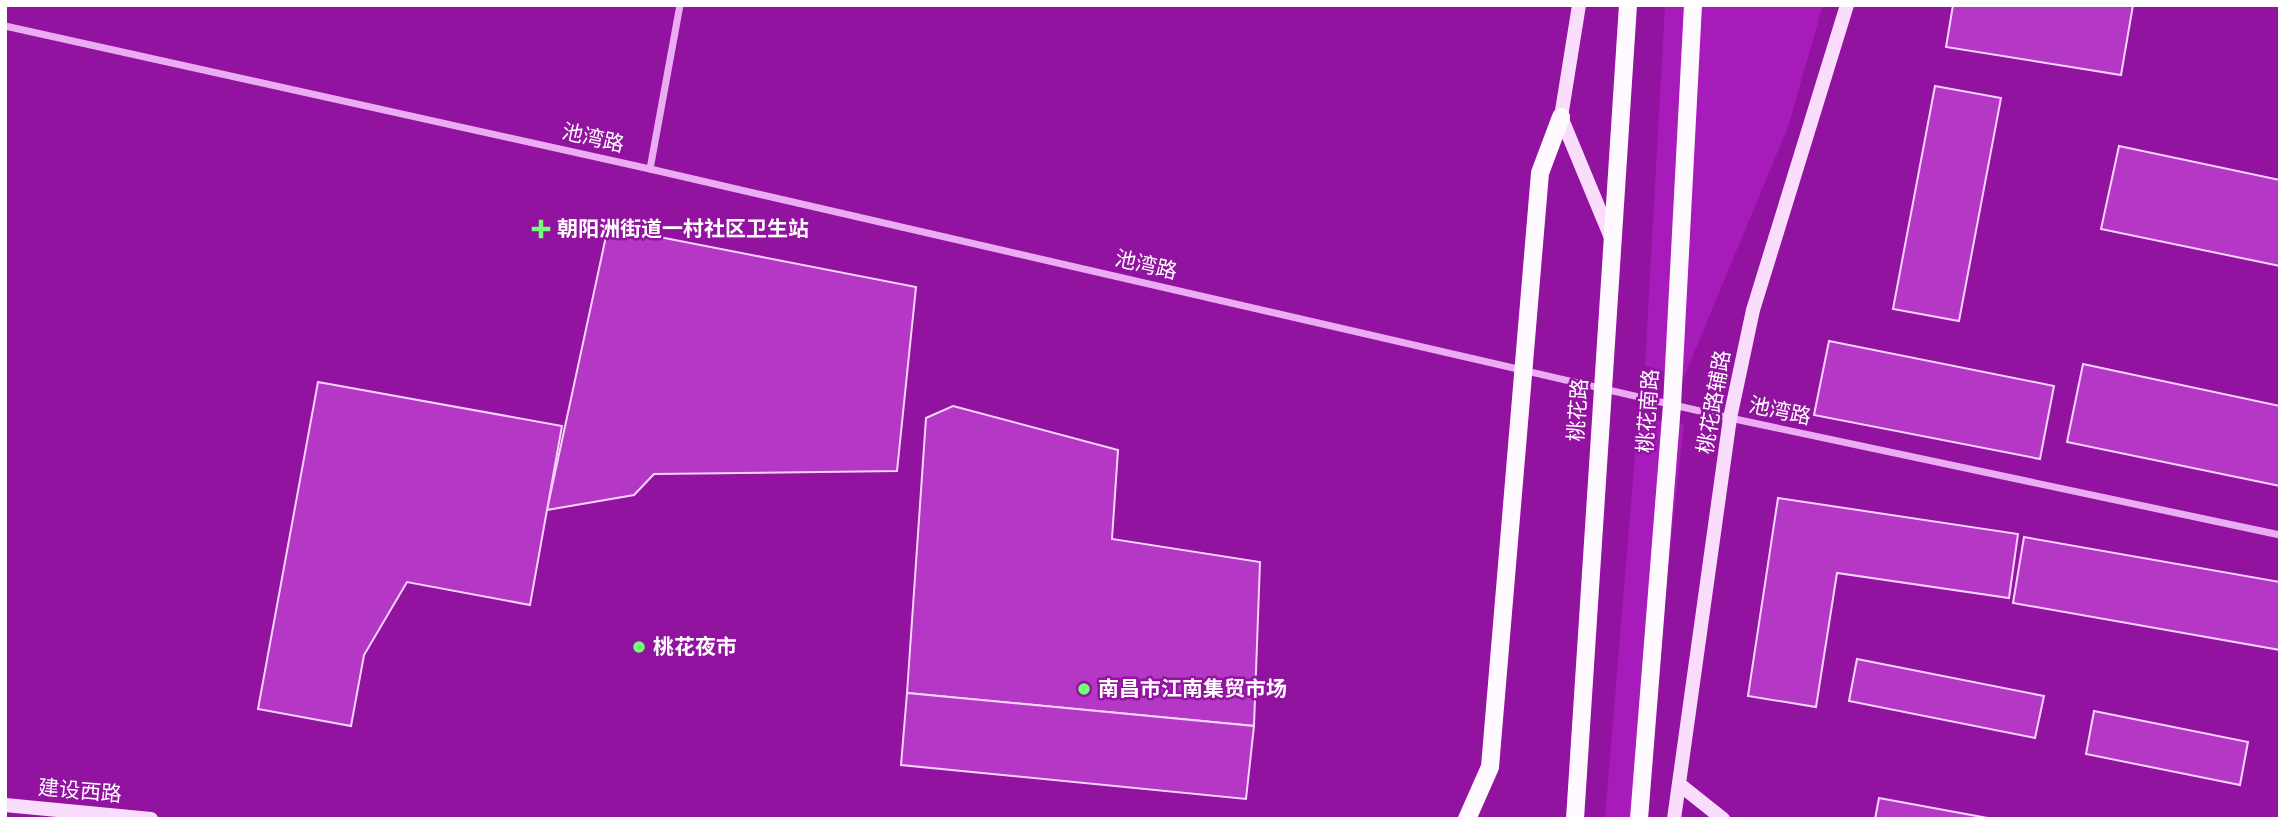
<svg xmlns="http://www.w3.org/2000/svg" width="2285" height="824" font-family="'Fira Sans','Noto Sans SC',sans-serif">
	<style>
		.green { fill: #a71bba }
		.building { fill: #b438c5; stroke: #f8d5fe; stroke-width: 2 }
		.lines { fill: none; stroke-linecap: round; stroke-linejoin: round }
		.street { stroke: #ebacf4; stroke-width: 7 }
		.secondary { stroke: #fadcfd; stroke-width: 14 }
		.primary { stroke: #fffaff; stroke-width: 18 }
		.poi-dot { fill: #70ff75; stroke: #9113a0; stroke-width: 2.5 }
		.labels { text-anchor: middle; stroke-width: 5; stroke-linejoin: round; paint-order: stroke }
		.street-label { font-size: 21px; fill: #fff; stroke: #9113a0 }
		.poi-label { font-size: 21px; font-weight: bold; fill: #fff; stroke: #9113a0; text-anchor: start }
	</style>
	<rect width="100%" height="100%" fill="#9113a0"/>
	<g class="green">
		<path d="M1665,5H1823L1788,127L1684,377L1645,366Z"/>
		<path d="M1638,418L1684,424L1640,819H1605Z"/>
	</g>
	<g class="building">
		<path d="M1953,5H2133L2121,75L1946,47Z"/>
		<path d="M1935,86L2001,98L1959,321L1893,309Z"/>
		<path d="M2119,146L2280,180V266L2101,229Z"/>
		<path d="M608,227L916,287L897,471L654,474L634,495L547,510Z"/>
		<path d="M1829,341L2054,386L2040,459L1814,415Z"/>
		<path d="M2083,364L2280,406V486L2067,442Z"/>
		<path d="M318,382L562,426L530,605L407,582L364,655L351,726L258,709Z"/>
		<path d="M953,406L1118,450L1112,539L1260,562L1254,726L907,693L926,418Z"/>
		<path d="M1778,498L2018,534L2009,598L1837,573L1816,707L1748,696Z"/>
		<path d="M2024,537L2280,582V650L2013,603Z"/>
		<path d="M1857,659L2044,696L2035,738L1849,701Z"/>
		<path d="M907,693L1254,726L1246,799L901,765Z"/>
		<path d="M2094,711L2248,742L2240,785L2086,754Z"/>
		<path d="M1879,798L1993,819H1875Z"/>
	</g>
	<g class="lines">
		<g class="street">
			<path d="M5,26L650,169L1730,418L2280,535"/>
			<path d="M650,169L680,5"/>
		</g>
		<g class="secondary">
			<path d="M1579,5L1561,117L1612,240"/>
			<path d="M1679,784L1723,819"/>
			<path d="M5,805L151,819"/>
			<path d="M1674,819L1730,418L1753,310L1847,5"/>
		</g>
		<g class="primary">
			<path d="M1467,819L1490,767L1540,173L1561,117"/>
			<path d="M1575,819L1628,5"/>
			<path d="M1639,819L1672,405L1693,5"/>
		</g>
	</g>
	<g class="poi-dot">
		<path d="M537.5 218.5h7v7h7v7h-7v7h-7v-7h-7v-7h7z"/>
		<circle cx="639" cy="647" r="7"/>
		<circle cx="1084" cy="689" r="7"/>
	</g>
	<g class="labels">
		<g class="street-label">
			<text transform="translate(593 138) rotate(13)" y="7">池湾路</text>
			<text transform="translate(1146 265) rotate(13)" y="7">池湾路</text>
			<text transform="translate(1714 402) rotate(-80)" y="7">桃花路辅路</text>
			<text transform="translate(1578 410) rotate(-86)" y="7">桃花路</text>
			<text transform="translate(1648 411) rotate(-86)" y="7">桃花南路</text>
			<text transform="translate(1780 411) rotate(12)" y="7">池湾路</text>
			<text transform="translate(80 791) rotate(5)" y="7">建设西路</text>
		</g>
		<g class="poi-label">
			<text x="557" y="236">朝阳洲街道一村社区卫生站</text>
			<text x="653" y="654">桃花夜市</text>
			<text x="1098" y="696">南昌市江南集贸市场</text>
		</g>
	</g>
	<rect width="2285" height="824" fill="none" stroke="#ffffff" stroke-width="14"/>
</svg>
